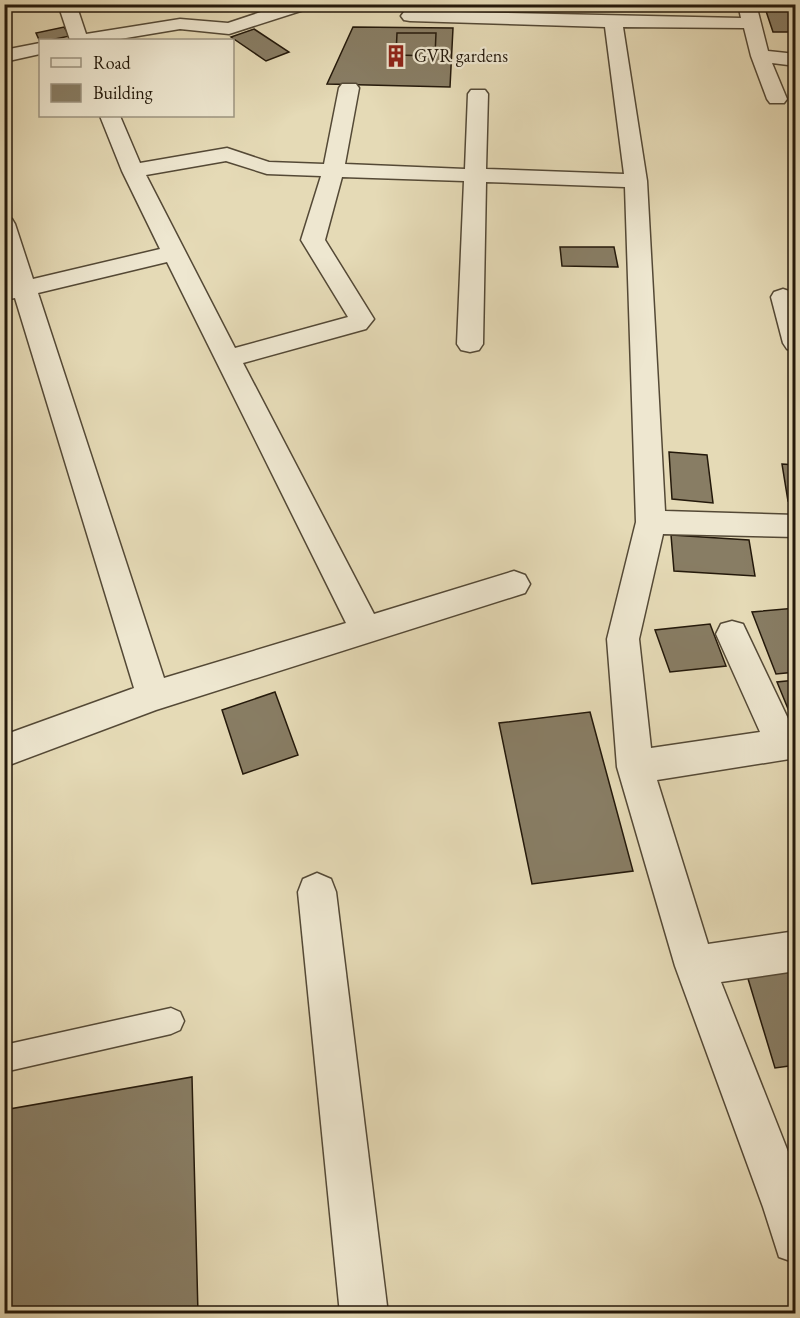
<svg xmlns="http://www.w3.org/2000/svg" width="800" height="1318" font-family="'EB Garamond',serif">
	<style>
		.building { fill: #887d64; stroke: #24190b; stroke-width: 1.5 }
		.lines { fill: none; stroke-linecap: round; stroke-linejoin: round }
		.service-casing { stroke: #544936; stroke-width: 3 }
		.minor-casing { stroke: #544936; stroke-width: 3 }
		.service { fill: #eee7d0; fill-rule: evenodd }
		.minor { fill: #eee7d0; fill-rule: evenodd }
		.labels { text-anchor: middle; stroke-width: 4.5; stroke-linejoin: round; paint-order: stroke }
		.far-poi-label { font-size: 18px; fill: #24190b; stroke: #eee7d0; text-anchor: start }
	</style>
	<rect width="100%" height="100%" fill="#e5dab6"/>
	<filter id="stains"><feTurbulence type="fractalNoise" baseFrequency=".00333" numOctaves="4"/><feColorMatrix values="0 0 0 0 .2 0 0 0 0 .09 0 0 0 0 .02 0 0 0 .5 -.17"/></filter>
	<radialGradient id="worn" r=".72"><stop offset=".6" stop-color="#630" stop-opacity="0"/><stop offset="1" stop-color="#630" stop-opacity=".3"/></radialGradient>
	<g class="building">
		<path d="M765,8L796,9V32H773Z"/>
		<path d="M64,27L70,36L40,42L36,33Z"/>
		<path d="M353,27L453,28L450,87L327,84Z"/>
		<path d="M254,29L289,52L266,61L231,37Z"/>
		<path d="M397,33H436L435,56L396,55Z"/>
		<path d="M560,247H614L618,267L562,266Z"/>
		<path d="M669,452L707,455L713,503L672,499Z"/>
		<path d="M782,464L796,465V502L788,501Z"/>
		<path d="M671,535L749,540L755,576L674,571Z"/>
		<path d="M796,608V672L776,674L752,612Z"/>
		<path d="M710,624L726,666L670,672L655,630Z"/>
		<path d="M796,680V716H791L777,682Z"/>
		<path d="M275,692L298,755L243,774L222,710Z"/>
		<path d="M590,712L633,871L532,884L499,723Z"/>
		<path d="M796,965V1065L775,1068L746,972Z"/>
		<path d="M192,1077L198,1314H4V1110Z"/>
	</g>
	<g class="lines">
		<g class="service-casing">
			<path id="service" d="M171,1008L180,1012L184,1021L180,1030L171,1034L4,1072V1045Z"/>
		</g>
		<g class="minor-casing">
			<g id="minor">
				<path d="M58,4H76L86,34L180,19L228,23L285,4H312L310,8L229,34L180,29L114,40H70Z"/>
				<path d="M738,4H756L768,51L796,54V66L772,63L787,99L784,103H770L767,99L751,56L744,28L623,27L647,181L665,511L796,515V537L663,534L639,639L651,748L760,732L716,634L721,624L732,621L743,624L792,727L796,726V758L657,780L708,944L796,931V971L721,982L796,1172V1263L779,1257L763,1207L675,966L617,767L607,639L636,522L625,187L486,182L483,344L479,350L470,352L461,350L457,344L464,181L342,177L325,240L374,319L366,329L243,363L374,614L514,571L525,575L530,584L525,593L156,710L4,767V735L134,688L15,298L4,300V285L11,284L4,263V217L12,219L15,224L33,279L160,249L122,171L100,116H120L140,163L227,148L269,162L324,164L339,88L342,84H356L359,88L345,164L465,169L468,94L471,90H485L488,94L486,169L624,174L605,27L410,21L404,20L401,16L404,12L410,11L741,18ZM226,161L267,174L321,176L301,240L348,317L235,348L146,175ZM167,262L346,623L164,678L38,293Z"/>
				<path d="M40,43V54L4,62V50Z"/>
				<path d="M783,289L792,292L796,298V351L787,349L783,343L771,297L774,292Z"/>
				<path d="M317,873L331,879L336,892L388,1314H340L298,892L303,879Z"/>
			</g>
		</g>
		<use href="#service" class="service"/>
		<use href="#minor" class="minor"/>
	</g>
	<defs>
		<g id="building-bare" transform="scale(1.8)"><path d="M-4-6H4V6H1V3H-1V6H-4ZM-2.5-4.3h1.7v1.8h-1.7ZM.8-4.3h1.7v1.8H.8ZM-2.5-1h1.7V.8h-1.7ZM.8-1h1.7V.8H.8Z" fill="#8f2418" stroke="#eee7d0" stroke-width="2.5" paint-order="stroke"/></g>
	</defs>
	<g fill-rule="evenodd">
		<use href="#building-bare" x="396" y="56"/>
	</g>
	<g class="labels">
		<g class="far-poi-label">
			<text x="414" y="62">GVR gardens</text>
		</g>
	</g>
	<rect width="800" height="1318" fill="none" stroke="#e5dab6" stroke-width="24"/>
	<rect x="6" y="6" width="788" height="1306" fill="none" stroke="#24190b" stroke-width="3"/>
	<rect x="12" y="12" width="776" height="1294" fill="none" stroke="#24190b" stroke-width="1.5"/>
	<rect x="39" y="39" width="195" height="78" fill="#eee7d0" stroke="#9d9581" stroke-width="1.5"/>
	<rect x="51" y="58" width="30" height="9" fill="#eee7d0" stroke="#9d9581" stroke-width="1.5"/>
	<text x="93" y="69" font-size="18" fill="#24190b">Road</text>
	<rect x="51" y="84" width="30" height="18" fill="#887d64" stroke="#9d9581" stroke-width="1.5"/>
	<text x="93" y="99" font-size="18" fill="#24190b">Building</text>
	<rect width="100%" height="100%" filter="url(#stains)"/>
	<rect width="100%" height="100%" fill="url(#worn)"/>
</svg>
